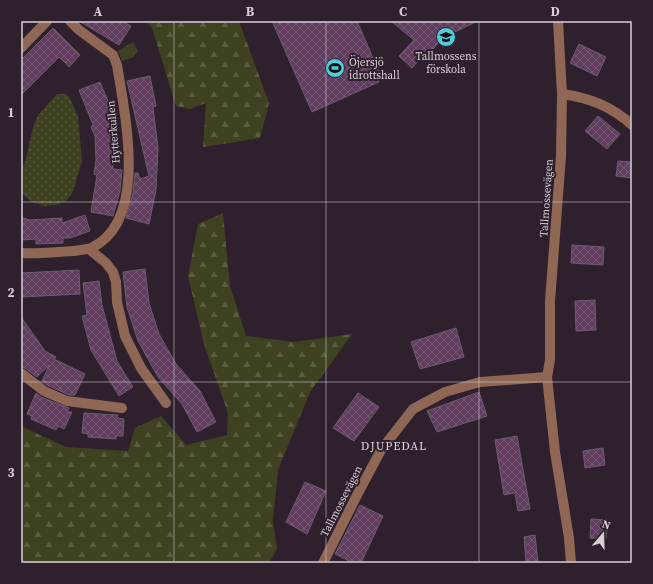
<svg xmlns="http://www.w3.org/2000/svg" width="653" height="584" font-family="'Source Serif 4',serif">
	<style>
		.grass { fill: url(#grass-dots) }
		.forest { fill: url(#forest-firs) }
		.park { fill: url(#park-tufts) }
		.building { fill: url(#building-cross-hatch); stroke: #6c5d6c }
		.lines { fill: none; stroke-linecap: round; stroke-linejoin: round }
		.minor { stroke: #8f6754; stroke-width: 10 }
		.grid { fill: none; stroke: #d8cfd7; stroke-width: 1; stroke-opacity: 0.55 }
		.labels { text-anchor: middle; stroke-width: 4; stroke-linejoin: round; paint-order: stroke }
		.poi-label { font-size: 11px; fill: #d8cfd7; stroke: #2e202d }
		.street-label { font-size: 11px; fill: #d8cfd7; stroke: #2e202d }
		.neighbourhood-label { font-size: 12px; letter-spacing: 1px; fill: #d8cfd7; stroke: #2e202d }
		.neatline { fill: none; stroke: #d8cfd7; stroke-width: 1.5 }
		.grid-label { font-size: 13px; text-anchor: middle; font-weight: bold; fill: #d8cfd7 }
	</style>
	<defs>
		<pattern id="grass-dots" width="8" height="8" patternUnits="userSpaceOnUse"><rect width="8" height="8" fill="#3f4221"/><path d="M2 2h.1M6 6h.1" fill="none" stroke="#5a5c40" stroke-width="1.8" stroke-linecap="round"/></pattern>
		<pattern id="forest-firs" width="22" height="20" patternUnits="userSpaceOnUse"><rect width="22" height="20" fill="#3f4221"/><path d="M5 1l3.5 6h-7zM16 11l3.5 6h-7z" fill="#5a5c40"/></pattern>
		<pattern id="park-tufts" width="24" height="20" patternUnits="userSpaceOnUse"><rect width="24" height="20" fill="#3f4221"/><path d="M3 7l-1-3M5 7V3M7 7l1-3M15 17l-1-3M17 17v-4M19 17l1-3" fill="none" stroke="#5a5c40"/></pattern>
		<pattern id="building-cross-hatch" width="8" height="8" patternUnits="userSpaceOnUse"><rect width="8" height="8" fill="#603d5f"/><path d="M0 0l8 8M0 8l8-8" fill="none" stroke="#765875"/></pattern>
	</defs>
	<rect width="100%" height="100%" fill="#2e202d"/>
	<path class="grass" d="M57,94H66L69,97L78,116L82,161L72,194L66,201L56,205L44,206L32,202L21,193V168L25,163L33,127L38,115Z"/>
	<g class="forest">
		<path d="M146,21H239L269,103L260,138L203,147L206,103L190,109L176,106L152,28Z"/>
		<path d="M223,213L230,286L246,336L294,342L352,334L310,392L278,470L273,521L277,549L269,563H21V426L66,447L128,451L135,428L161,416L186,445L227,435L228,413L204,344L188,276L198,224Z"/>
	</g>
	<path class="park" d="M133,42L138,51L132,58L122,61L118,51Z"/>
	<g class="building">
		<path d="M79,21H122L131,26L119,45Z"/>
		<path d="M272,21H357L382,79L379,80V82L312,112Z"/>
		<path d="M391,21H478L442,38L430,53L427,51L412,68L399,56L414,40Z"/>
		<path d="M53,28L80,55L69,67L59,57L21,95V60Z"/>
		<path d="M579,44L606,57L597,76L570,63Z"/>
		<path d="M150,76L156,106L153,107L158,148L156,190L149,224L126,218L133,193L135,173H138L140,179L149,176L127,81Z"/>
		<path d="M100,82L118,125L111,128L113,169L122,170L120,191L113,216L91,212L97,175L94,174L96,160L95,136L91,127L93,125L79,90Z"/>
		<path d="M598,116L620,134L607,149L585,131Z"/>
		<path d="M618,161L632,162V178L616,176Z"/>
		<path d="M85,215L90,231L70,238H63V243L36,244V239L21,240V217L29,220L62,218V223Z"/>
		<path d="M572,245L604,247L603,265L571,263Z"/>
		<path d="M145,269L149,303L159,334L176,364L200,391L216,422L197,432L182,404L158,377L138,341L127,307L123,272Z"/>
		<path d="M79,270L80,294L21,297V273Z"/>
		<path d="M99,281L102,305L117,361L133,387L119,396L91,350L82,316L87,315L83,283Z"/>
		<path d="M595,300L596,330L576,331L575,301Z"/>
		<path d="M21,317L45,351L56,357L54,359L85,374L75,395H69L47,385L42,381L49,365L37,377L25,368L21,367Z"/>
		<path d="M456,328L464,357L420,369L411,342Z"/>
		<path d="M479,392L487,416L437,432L427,411Z"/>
		<path d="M36,393L41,397L69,408L67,412H72L64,429L58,426L56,430L31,419L32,416L27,414Z"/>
		<path d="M358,393L379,407L354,441L333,428Z"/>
		<path d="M84,413L118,415L117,418L124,419L123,436H116V439L88,437V434L82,433Z"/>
		<path d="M517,436L530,509L518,511L515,493L504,495L495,440Z"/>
		<path d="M603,448L605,465L585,468L583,451Z"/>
		<path d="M305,482L326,491L307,534L286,522Z"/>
		<path d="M360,505L383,516L361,563H353L335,554Z"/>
		<path d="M591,519L607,520L606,539L590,538Z"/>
		<path d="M535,535L538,563H526L524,537Z"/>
	</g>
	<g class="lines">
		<g class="minor">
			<path d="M558,21L562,94L561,156L550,301V360L547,377L555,452L569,538L571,563"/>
			<path d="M21,48L47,21"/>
			<path d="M562,94C590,98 611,106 632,125"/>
			<path d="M89,249L106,263L113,272L116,282L117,302L125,336L141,368L166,403"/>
			<path d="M21,253C39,254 55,252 73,251C78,250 85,250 91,248C149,222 125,115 117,65L113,55L79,30L70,21"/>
			<path d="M21,373L44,391L67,401L122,408"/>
			<path d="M323,563L356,497L381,450L413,409L445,392L480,382L547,377"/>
		</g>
	</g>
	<path class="grid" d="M174,21V563M326,21V563M479,21V563M21,202H632M21,382H632"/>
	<defs>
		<g id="school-disc" transform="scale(1)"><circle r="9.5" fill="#52cbda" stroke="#2e202d"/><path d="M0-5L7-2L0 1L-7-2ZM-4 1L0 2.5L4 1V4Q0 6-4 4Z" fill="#111"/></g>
		<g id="stadium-disc" transform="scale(1)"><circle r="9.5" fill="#52cbda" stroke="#2e202d"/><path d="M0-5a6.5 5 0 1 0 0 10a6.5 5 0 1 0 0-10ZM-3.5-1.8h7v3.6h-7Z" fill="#111"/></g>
	</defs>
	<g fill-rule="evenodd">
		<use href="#school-disc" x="446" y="37"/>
		<use href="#stadium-disc" x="335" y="68"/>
	</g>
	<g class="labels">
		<g class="poi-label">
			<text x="446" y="60">Tallmossens<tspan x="446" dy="13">förskola</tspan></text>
			<text x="349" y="66" text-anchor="start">Öjersjö<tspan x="349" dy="13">idrottshall</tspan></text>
		</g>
		<g class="street-label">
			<text transform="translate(113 132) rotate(-95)" y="4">Hytterkullen</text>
			<text transform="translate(546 198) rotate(-86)" y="4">Tallmossevägen</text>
			<text transform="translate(341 501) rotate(-63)" y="4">Tallmossevägen</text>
		</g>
		<g class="neighbourhood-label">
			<text x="394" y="450">DJUPEDAL</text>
		</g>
	</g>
	<rect width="653" height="584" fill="none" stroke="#2e202d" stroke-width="44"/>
	<g transform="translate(603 534) rotate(19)" stroke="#2e202d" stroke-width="3" paint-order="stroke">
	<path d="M0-3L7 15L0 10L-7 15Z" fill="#d8cfd7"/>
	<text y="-6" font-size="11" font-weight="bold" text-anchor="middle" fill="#d8cfd7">N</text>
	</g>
	<rect x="22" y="22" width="609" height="540" class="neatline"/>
	<g class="grid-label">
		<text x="98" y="16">A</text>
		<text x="250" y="16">B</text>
		<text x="403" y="16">C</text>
		<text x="555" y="16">D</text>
		<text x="11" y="117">1</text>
		<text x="11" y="297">2</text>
		<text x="11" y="477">3</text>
	</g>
</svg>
